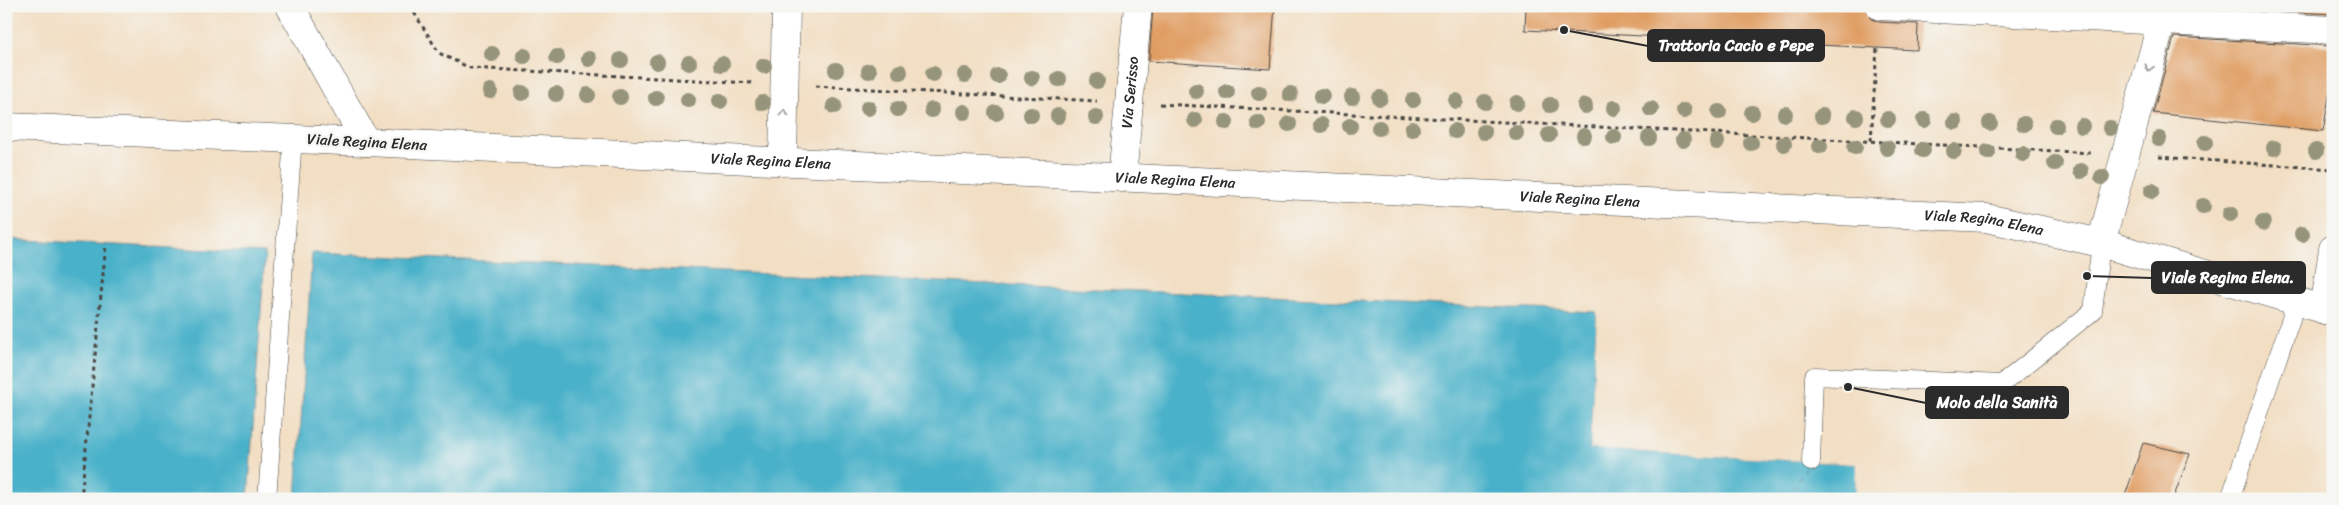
<svg xmlns="http://www.w3.org/2000/svg" width="2339" height="505" font-family="Sriracha,sans-serif">
	<style>
		.water { fill: #4ab1c9; stroke: #3a6e7a }
		.pier { fill: #f2dec2 }
		.lines { fill: none; stroke-linecap: round; stroke-linejoin: round }
		.ferry { stroke: #365a62; stroke-width: 1; stroke-dasharray: 6 5; stroke-linecap: butt }
		.building { fill: #e09d62 }
		.lane-casing { stroke: #494642; stroke-width: 19 }
		.street-casing { stroke: #494642; stroke-width: 29 }
		.secondary-casing { stroke: #494642; stroke-width: 29 }
		.path { stroke: #494642; stroke-width: 3; stroke-dasharray: 4 4; stroke-linecap: butt }
		.lane { stroke: #fff; stroke-width: 18 }
		.street { stroke: #fff; stroke-width: 28 }
		.secondary { stroke: #fff; stroke-width: 28 }
		.tree { fill: #96957c }
		.oneway { stroke: #a0a0a0 }
		.labels { text-anchor: middle; stroke-width: 5; stroke-linejoin: round; paint-order: stroke }
		.street-label { font-size: 15px; fill: #2b2b2b; stroke: #f6f6f2 }
		.leader { fill: none; stroke: #2b2b2b; stroke-width: 2 }
		.callout-dot { fill: #2b2b2b; stroke: #f6f6f2; stroke-width: 2 }
		.callout { fill: #2b2b2b; stroke: #2b2b2b; stroke-width: 2 }
		.callout-label { font-size: 16px; text-anchor: middle; font-weight: bold; fill: #fff }
	</style>
	<rect width="100%" height="100%" fill="#f6f6f2"/>
	<filter id="ink" filterUnits="userSpaceOnUse"><feTurbulence type="fractalNoise" baseFrequency=".02" numOctaves="2"/><feDisplacementMap in="SourceGraphic" scale="10" xChannelSelector="R" yChannelSelector="G"/><feConvolveMatrix kernelMatrix="1 2 1 2 8 2 1 2 1" color-interpolation-filters="sRGB"/></filter>
	<filter id="wash" filterUnits="userSpaceOnUse"><feTurbulence type="fractalNoise" baseFrequency=".0096" numOctaves="4" result="noise"/><feDisplacementMap in="SourceGraphic" scale="20" xChannelSelector="R" yChannelSelector="G"/><feGaussianBlur stdDeviation="1.12" result="paint"/><feColorMatrix in="noise" values="0 0 0 0 0 0 0 0 0 0 0 0 0 0 0 0 0 1.4 0 .05"/><feComposite in="paint" operator="in"/></filter>
	<g filter="url(#wash)">
		<rect width="100%" height="100%" fill="#f2dec2"/>
		<g class="water">
			<path d="M6,239L265,253L248,499H6Z"/>
			<path d="M312,253L1597,312L1590,449L1857,464L1855,499H296Z"/>
		</g>
		<path class="pier" d="M1597,312H1599L1592,446L1857,461L1859,464L1858,499H1855L1856,464L1590,449Z"/>
		<g class="lines">
			<path class="ferry" d="M1786,499L1806,468"/>
		</g>
		<g id="blocks">
			<g class="building">
				<path d="M1153,6H1275L1270,69L1149,61Z"/>
				<path d="M1526,6H1823L1865,8L1871,19L1879,22L1918,24L1917,50L1525,30Z"/>
				<path d="M2181,6H2333V14Z"/>
				<path d="M2174,37L2333,46V75L2323,131L2153,113Z"/>
				<path d="M2143,443L2190,454L2173,499H2124Z"/>
			</g>
		</g>
	</g>
	<g filter="url(#ink)">
		<use href="#blocks" fill-opacity="0" stroke="#494642" stroke-width="1"/>
		<g class="lines">
			<g class="lane-casing">
				<g id="lane">
					<path d="M1811,462L1814,376L2002,384L2093,311L2101,243"/>
					<path d="M267,499L293,138"/>
					<path d="M2230,499L2297,301"/>
				</g>
			</g>
			<g class="street-casing">
				<g id="street">
					<path d="M1880,6L2333,30"/>
					<path d="M6,127L366,142"/>
					<path d="M783,162L786,6"/>
					<path id="s1" d="M1122,178L1138,6"/>
					<path d="M2101,243L2166,6"/>
					<path d="M2324,310L2333,249"/>
				</g>
			</g>
			<g class="secondary-casing">
				<g id="secondary">
					<path id="s2" d="M290,6L366,142L1986,218L2101,243L2333,312"/>
				</g>
			</g>
			<g class="path">
				<path d="M410,6L439,53L470,68L752,83"/>
				<path d="M816,86L1097,101"/>
				<path d="M1160,104L2093,153"/>
				<path d="M1871,141L1877,48"/>
				<path d="M2159,157L2333,169"/>
				<path d="M81,499L106,244"/>
			</g>
			<use href="#lane" class="lane"/>
			<use href="#street" class="street"/>
			<use href="#secondary" class="secondary"/>
		</g>
		<g class="tree">
			<circle cx="492" cy="54" r="8"/>
			<circle cx="524" cy="56" r="8"/>
			<circle cx="557" cy="57" r="8"/>
			<circle cx="589" cy="59" r="8"/>
			<circle cx="621" cy="60" r="8"/>
			<circle cx="657" cy="62" r="8"/>
			<circle cx="689" cy="63" r="8"/>
			<circle cx="722" cy="64" r="8"/>
			<circle cx="764" cy="66" r="8"/>
			<circle cx="836" cy="70" r="8"/>
			<circle cx="869" cy="71" r="8"/>
			<circle cx="900" cy="72" r="8"/>
			<circle cx="933" cy="74" r="8"/>
			<circle cx="965" cy="75" r="8"/>
			<circle cx="998" cy="76" r="8"/>
			<circle cx="1032" cy="78" r="8"/>
			<circle cx="1059" cy="79" r="8"/>
			<circle cx="1097" cy="81" r="8"/>
			<circle cx="490" cy="91" r="8"/>
			<circle cx="1196" cy="91" r="8"/>
			<circle cx="1227" cy="92" r="8"/>
			<circle cx="522" cy="93" r="8"/>
			<circle cx="1259" cy="93" r="8"/>
			<circle cx="556" cy="94" r="8"/>
			<circle cx="1290" cy="94" r="8"/>
			<circle cx="588" cy="95" r="8"/>
			<circle cx="1322" cy="96" r="8"/>
			<circle cx="620" cy="97" r="8"/>
			<circle cx="1352" cy="97" r="8"/>
			<circle cx="656" cy="98" r="8"/>
			<circle cx="1380" cy="98" r="8"/>
			<circle cx="688" cy="100" r="8"/>
			<circle cx="1413" cy="100" r="8"/>
			<circle cx="720" cy="101" r="8"/>
			<circle cx="1456" cy="101" r="8"/>
			<circle cx="1485" cy="102" r="8"/>
			<circle cx="763" cy="103" r="8"/>
			<circle cx="1517" cy="103" r="8"/>
			<circle cx="1550" cy="105" r="8"/>
			<circle cx="834" cy="106" r="8"/>
			<circle cx="1585" cy="106" r="8"/>
			<circle cx="868" cy="108" r="8"/>
			<circle cx="1614" cy="108" r="8"/>
			<circle cx="898" cy="109" r="8"/>
			<circle cx="1651" cy="109" r="8"/>
			<circle cx="932" cy="110" r="8"/>
			<circle cx="1684" cy="111" r="8"/>
			<circle cx="964" cy="112" r="8"/>
			<circle cx="1719" cy="112" r="8"/>
			<circle cx="996" cy="113" r="8"/>
			<circle cx="1752" cy="113" r="8"/>
			<circle cx="1785" cy="114" r="8"/>
			<circle cx="1031" cy="115" r="8"/>
			<circle cx="1058" cy="116" r="8"/>
			<circle cx="1822" cy="116" r="8"/>
			<circle cx="1096" cy="117" r="8"/>
			<circle cx="1856" cy="117" r="8"/>
			<circle cx="1888" cy="119" r="8"/>
			<circle cx="1195" cy="120" r="8"/>
			<circle cx="1924" cy="120" r="8"/>
			<circle cx="1226" cy="122" r="8"/>
			<circle cx="1955" cy="122" r="8"/>
			<circle cx="1258" cy="123" r="8"/>
			<circle cx="1990" cy="123" r="8"/>
			<circle cx="1289" cy="124" r="8"/>
			<circle cx="2024" cy="124" r="8"/>
			<circle cx="1321" cy="125" r="8"/>
			<circle cx="1350" cy="126" r="8"/>
			<circle cx="2056" cy="126" r="8"/>
			<circle cx="2082" cy="126" r="8"/>
			<circle cx="1379" cy="128" r="8"/>
			<circle cx="2110" cy="128" r="8"/>
			<circle cx="1412" cy="129" r="8"/>
			<circle cx="1455" cy="131" r="8"/>
			<circle cx="1484" cy="132" r="8"/>
			<circle cx="1516" cy="133" r="8"/>
			<circle cx="1549" cy="135" r="8"/>
			<circle cx="1584" cy="136" r="8"/>
			<circle cx="1614" cy="137" r="8"/>
			<circle cx="1649" cy="138" r="8"/>
			<circle cx="2159" cy="139" r="8"/>
			<circle cx="1683" cy="140" r="8"/>
			<circle cx="1717" cy="142" r="8"/>
			<circle cx="1751" cy="143" r="8"/>
			<circle cx="2205" cy="143" r="8"/>
			<circle cx="1784" cy="144" r="8"/>
			<circle cx="1820" cy="146" r="8"/>
			<circle cx="1855" cy="147" r="8"/>
			<circle cx="1887" cy="148" r="8"/>
			<circle cx="2274" cy="148" r="8"/>
			<circle cx="1923" cy="150" r="8"/>
			<circle cx="1954" cy="151" r="8"/>
			<circle cx="2316" cy="151" r="8"/>
			<circle cx="1988" cy="152" r="8"/>
			<circle cx="2023" cy="154" r="8"/>
			<circle cx="2055" cy="163" r="8"/>
			<circle cx="2081" cy="171" r="8"/>
			<circle cx="2102" cy="177" r="8"/>
			<circle cx="2152" cy="191" r="8"/>
			<circle cx="2203" cy="206" r="8"/>
			<circle cx="2230" cy="214" r="8"/>
			<circle cx="2263" cy="223" r="8"/>
			<circle cx="2302" cy="234" r="8"/>
		</g>
		<defs><path id="oneway-chevron" d="M-2-3.5L2.5 0L-2 3.5" fill="none" stroke-width="1.6" stroke-linecap="round" stroke-linejoin="round" transform="scale(1.25)"/></defs>
		<g class="oneway">
			<use href="#oneway-chevron" transform="translate(2149 68) rotate(106)"/>
			<use href="#oneway-chevron" transform="translate(784 113) rotate(-89)"/>
		</g>
	</g>
	<g class="labels">
		<g class="street-label">
			<text dy="5" stroke="none"><textPath href="#s1" startOffset="86">Via Serisso</textPath></text>
			<text transform="translate(367 142) rotate(3)" y="5">Viale Regina Elena</text>
			<text dy="5" stroke="none"><textPath href="#s2" startOffset="561">Viale Regina Elena</textPath></text>
			<text dy="5" stroke="none"><textPath href="#s2" startOffset="966">Viale Regina Elena</textPath></text>
			<text dy="5" stroke="none"><textPath href="#s2" startOffset="1371">Viale Regina Elena</textPath></text>
			<text dy="5" stroke="none"><textPath href="#s2" startOffset="1776">Viale Regina Elena</textPath></text>
		</g>
	</g>
	<path class="leader" d="M1564 30L1648 46M2087 276L2152 278M1848 387L1926 403"/>
	<g class="callout-dot">
		<circle cx="1564" cy="30" r="5"/>
		<circle cx="2087" cy="276" r="5"/>
		<circle cx="1848" cy="387" r="5"/>
	</g>
	<g class="callout">
		<rect x="1648" y="30" width="176" height="31" rx="5"/>
		<rect x="2152" y="262" width="153" height="31" rx="5"/>
		<rect x="1926" y="387" width="142" height="31" rx="5"/>
	</g>
	<g class="callout-label">
		<text x="1736" y="51">Trattoria Cacio e Pepe</text>
		<text x="2228" y="283">Viale Regina Elena.</text>
		<text x="1997" y="408">Molo della Sanità</text>
	</g>
	<rect width="2339" height="505" fill="none" stroke="#f6f6f2" stroke-width="25"/>
</svg>
